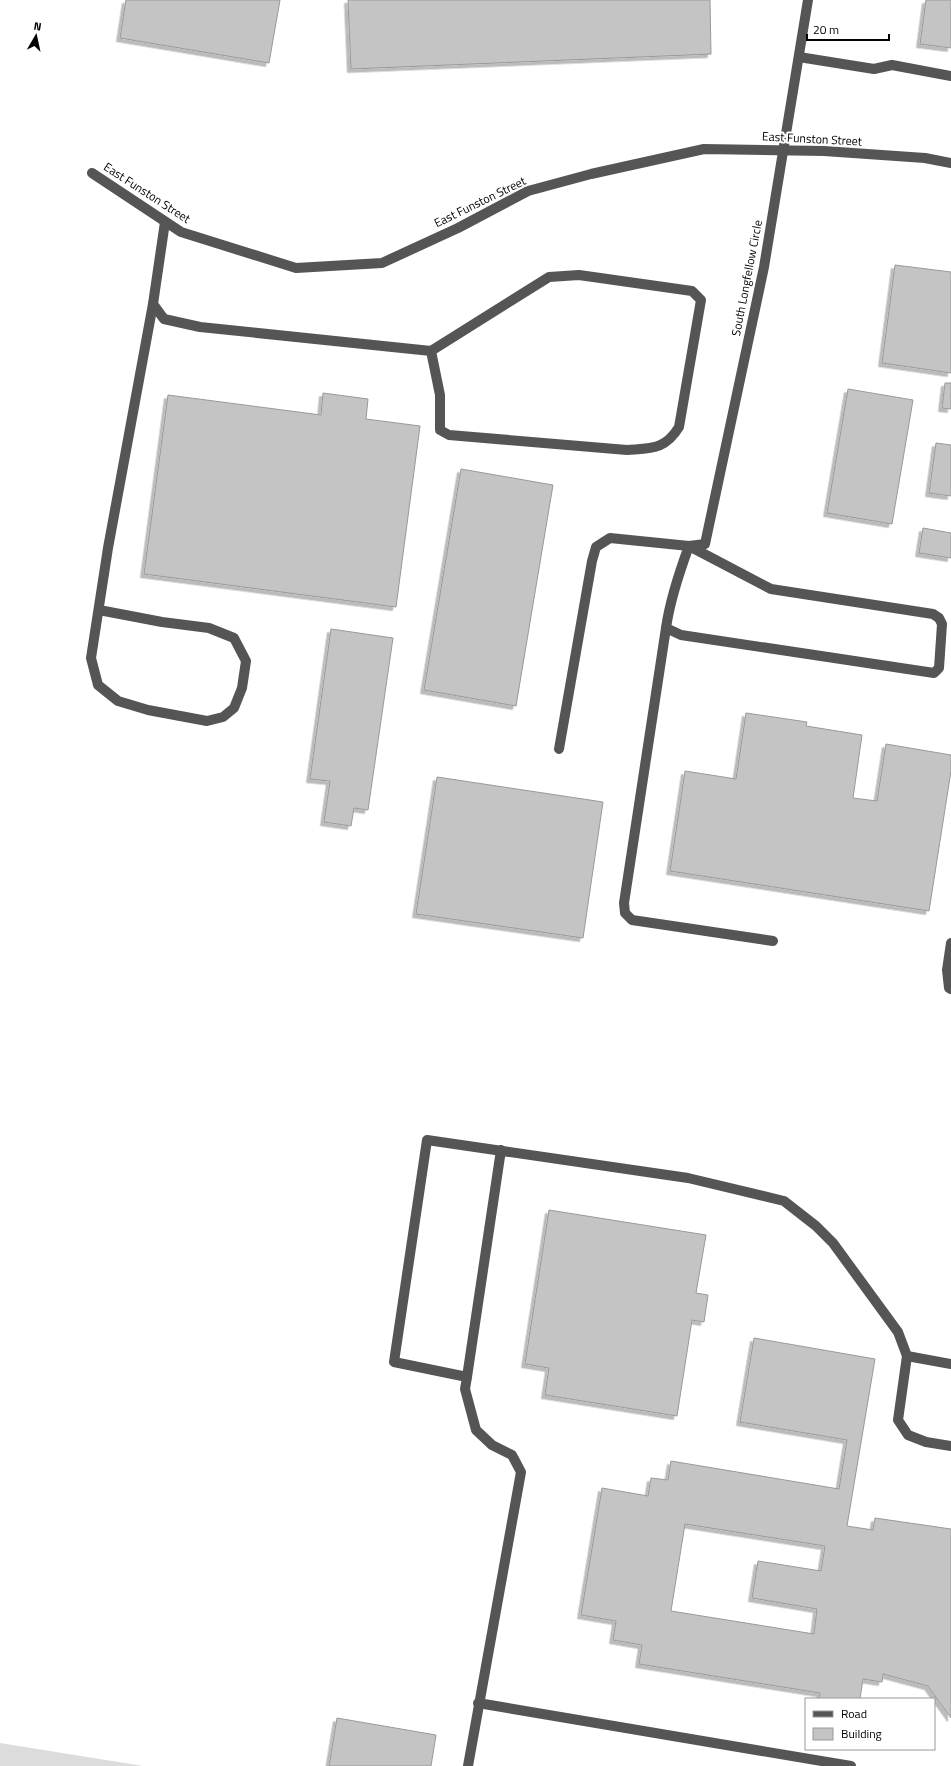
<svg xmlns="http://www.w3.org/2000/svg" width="951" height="1766" font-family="'Titillium Web',sans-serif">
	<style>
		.green { fill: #dcdcdc }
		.building { fill: #c4c4c4; stroke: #999; fill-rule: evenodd; filter: url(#shadow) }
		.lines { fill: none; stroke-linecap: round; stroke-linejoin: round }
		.minor { stroke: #555; stroke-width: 10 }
		.labels { text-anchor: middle; stroke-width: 4; stroke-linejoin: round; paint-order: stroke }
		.street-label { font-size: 12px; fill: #000; stroke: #fff }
	</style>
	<defs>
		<filter id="shadow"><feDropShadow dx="-3.5" dy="3.5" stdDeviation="0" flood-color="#0004"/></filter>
	</defs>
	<rect width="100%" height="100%" fill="#fff"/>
	<path class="green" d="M0,1743L143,1766H0Z"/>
	<g class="building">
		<path d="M126,0H280L269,63L120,38Z"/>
		<path d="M348,0H710L711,54L351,69Z"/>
		<path d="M926,0H951V48L920,44Z"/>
		<path d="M895,265L951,272V373L882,363Z"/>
		<path d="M945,383H951V409L942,408Z"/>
		<path d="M848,389L913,400L892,524L827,513Z"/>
		<path d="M323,393L368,399L366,419L420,426L396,607L144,574L168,395L321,415Z"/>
		<path d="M936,443L951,445V496L929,493Z"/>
		<path d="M461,469L553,485L516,706L424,690Z"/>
		<path d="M923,528L951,533V558L919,553Z"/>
		<path d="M331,629L393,638L368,810L354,808L351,826L324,822L330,781L310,779Z"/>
		<path d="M746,713L807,722L806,726L862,735L853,798L877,801L886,744L951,755V771L929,911L670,871L685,771L736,779Z"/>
		<path d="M437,777L603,802L583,938L416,914Z"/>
		<path d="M549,1210L706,1235L696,1293L708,1295L704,1322L692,1320L677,1416L545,1395L549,1368L525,1364Z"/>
		<path d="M754,1338L875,1359L847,1526L873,1530L875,1518L951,1529V1718L928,1686L883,1674L882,1682L863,1679L860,1699H819L820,1693L639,1664L642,1645L613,1640L616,1621L581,1615L602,1488L648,1496L651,1478L668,1480L671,1461L839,1489L847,1440L740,1422ZM685,1524L825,1546L821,1571L758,1561L752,1598L817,1609L814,1634L671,1611Z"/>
		<path d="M337,1718L436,1735L431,1766H329Z"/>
	</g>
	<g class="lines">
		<g class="minor">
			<path d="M799,57L874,69L892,65L951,76"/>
			<path d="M92,173L181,232L296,268L382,263L458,228L528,191L591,174L704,149L824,151L925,158L951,163"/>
			<path d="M165,222L153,304L164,319L200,327L431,351L549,277L579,275L692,291L701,300L679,427C665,450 651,448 627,450L449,435L440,430V395L431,351"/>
			<path d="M689,546L705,544L764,267L808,0"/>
			<path d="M99,610L162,622L209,628L234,638L246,661L242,688L234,708L223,717L207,721L148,710L118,701L98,685L91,658L108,548L153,304"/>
			<path d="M666,628L624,903L625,913L632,920L773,941"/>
			<path d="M559,749L592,561L596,547L610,538L689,546L771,589L933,614L939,618L942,624L939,668L934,673L681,635L666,628C670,600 679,573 689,546"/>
			<path d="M951,943L947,970L949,988L951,989"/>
			<path d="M907,1356L951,1364"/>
			<path d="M467,1377L501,1150"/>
			<path d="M478,1703L851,1766"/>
			<path d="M468,1766L521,1472L512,1455L492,1445L476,1430L465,1389L467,1377L394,1362L427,1140L688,1178L784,1201L816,1226L833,1243L898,1332L907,1356L898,1420L908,1435L926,1442L951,1446"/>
		</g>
	</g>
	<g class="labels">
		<g class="street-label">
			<text transform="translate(812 139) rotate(3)" y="4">East Funston Street</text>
			<text transform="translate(147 193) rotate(33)" y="4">East Funston Street</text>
			<text transform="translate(480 202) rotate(-26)" y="4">East Funston Street</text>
			<text transform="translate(747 278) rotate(-79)" y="4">South Longfellow Circle</text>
		</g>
	</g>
	<rect x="805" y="1698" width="130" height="52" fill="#ffffff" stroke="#999999"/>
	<rect x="813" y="1711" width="20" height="6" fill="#555555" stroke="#999999"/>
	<text x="841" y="1718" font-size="12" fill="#000000">Road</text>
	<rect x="813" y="1728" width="20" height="12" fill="#c4c4c4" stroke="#999999"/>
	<text x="841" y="1738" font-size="12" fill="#000000">Building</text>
	<g transform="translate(36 36) rotate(9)" stroke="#ffffff" stroke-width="3" paint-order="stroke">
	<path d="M0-3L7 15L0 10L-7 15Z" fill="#000000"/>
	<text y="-6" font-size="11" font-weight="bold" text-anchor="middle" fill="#000000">N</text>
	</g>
	<path d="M807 34v6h82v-6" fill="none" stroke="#000000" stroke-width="2"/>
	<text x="813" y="34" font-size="12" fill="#000000" stroke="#ffffff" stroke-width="3" paint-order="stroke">20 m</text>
</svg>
